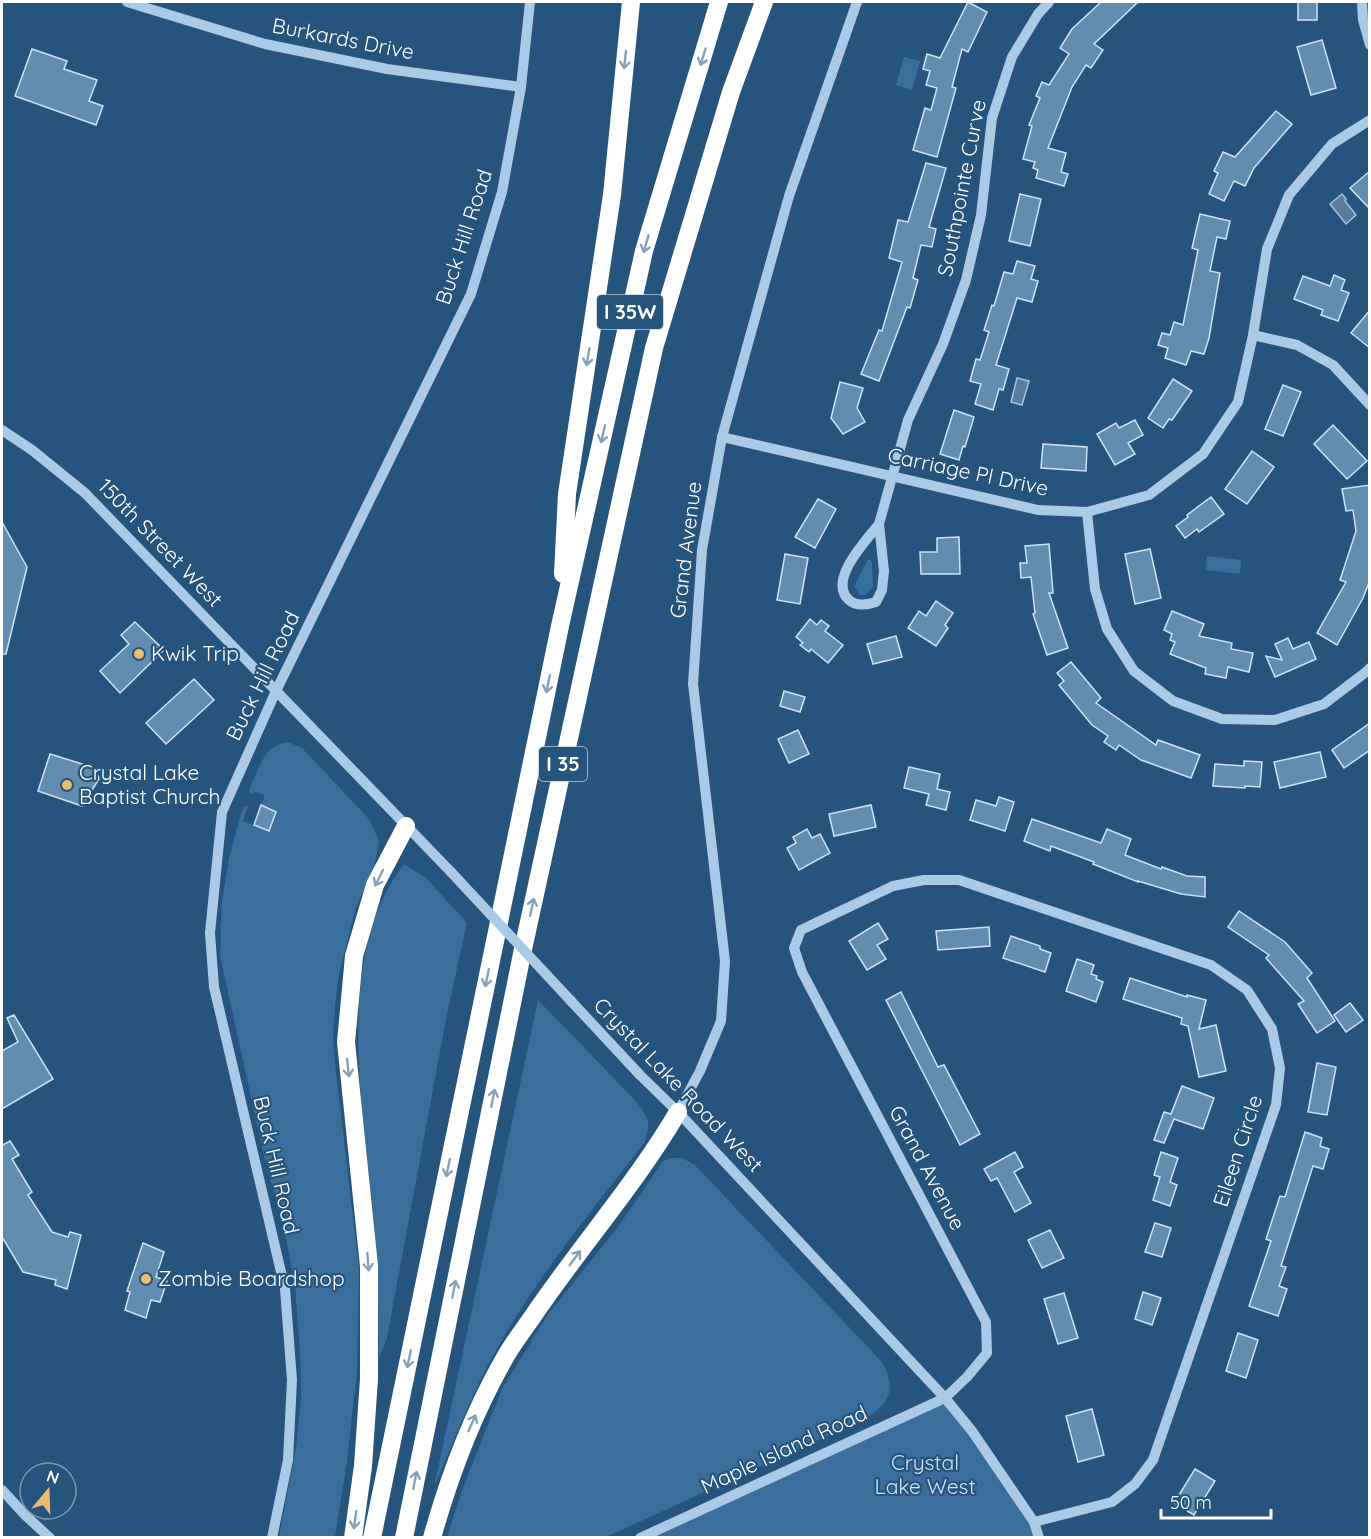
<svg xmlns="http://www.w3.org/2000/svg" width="1371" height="1539" font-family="Quicksand,sans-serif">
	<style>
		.green { fill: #396f9a }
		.water { fill: #5a7c98; stroke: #9ec7e5; stroke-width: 1.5 }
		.building { fill: #628daf; stroke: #cde3f4; stroke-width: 1.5 }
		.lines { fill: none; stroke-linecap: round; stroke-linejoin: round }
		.minor { stroke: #aacbe5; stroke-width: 10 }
		.highway { stroke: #fff; stroke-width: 18 }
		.minor-bridge { stroke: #aacbe5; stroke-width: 10 }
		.oneway { stroke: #87a2b7 }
		.poi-dot { fill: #eebb6f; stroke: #25557c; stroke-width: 2 }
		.labels { text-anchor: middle; stroke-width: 4.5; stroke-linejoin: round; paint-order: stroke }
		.shield { fill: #25557c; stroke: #beccd8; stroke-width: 1.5 }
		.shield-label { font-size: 20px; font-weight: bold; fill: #fff }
		.street-label { font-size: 21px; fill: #fff; stroke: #25557c }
		.poi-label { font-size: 21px; fill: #fff; stroke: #25557c; text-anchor: start }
		.park-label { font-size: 21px; fill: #cde3f4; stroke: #25557c }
	</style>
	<rect width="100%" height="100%" fill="#25557c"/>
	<g class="green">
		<path d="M904,57L920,61L912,90L896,85Z"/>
		<path d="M1207,556L1241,560L1240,574L1206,570Z"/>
		<path d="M868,559L871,560L872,563L873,586L866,595H860L854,587Z"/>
		<path d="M288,742L302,748L369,819L379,841L375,864L355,910L338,979L335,1006L333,1039L336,1072L359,1269L357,1372L347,1462L335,1537H279L296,1448L301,1397L300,1352L295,1286L285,1232L264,1156L220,956L222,901L229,859L241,813L244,806H248L243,821L269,831L276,812L261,805L265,795L255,792L251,794L249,790C259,769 263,745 288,742Z"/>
		<path d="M404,864L426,878L467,923L447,1014L387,1338L379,1358C379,1312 378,1267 374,1222C364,1113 332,957 404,864Z"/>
		<path d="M538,1000L634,1099C648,1116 652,1122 644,1143C594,1208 540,1273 499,1345C473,1390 455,1439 434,1487Z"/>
		<path d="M672,1158H682L695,1165L882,1362C896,1388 891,1402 867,1418L606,1537H447L462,1490L502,1389L548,1314L618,1227L663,1161Z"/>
		<path d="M945,1398L1039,1538H640Z"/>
	</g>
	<g class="water">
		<path d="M1342,194L1346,199L1345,201L1356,215L1346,224L1330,204Z"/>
		<path d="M1017,378L1029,381L1022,405L1011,402Z"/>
	</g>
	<g class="building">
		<path d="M968,2L987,12L968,52L962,49L952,87L956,88L937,157L913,150L925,108L931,110L937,88L926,85L930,71L923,69L927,54L940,58Z"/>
		<path d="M1101,2H1138L1094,44L1103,50L1091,68L1086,65L1072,87L1048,148L1066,153L1061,172L1068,174L1064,186L1036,178L1038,170L1033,168L1035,162L1023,159L1032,126L1029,125L1040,98L1036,96L1042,82L1049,85L1069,54L1060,48L1072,29Z"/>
		<rect x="1298" y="2" width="19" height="18"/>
		<path d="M1322,40L1336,88L1311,95L1297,47Z"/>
		<path d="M32,49L67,61L64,69L97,80L89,101L103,106L96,125L15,96Z"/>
		<path d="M1276,111L1292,124L1254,168L1245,186L1234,181L1224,201L1209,194L1218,173L1214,171L1223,152L1235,157Z"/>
		<path d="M926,163L946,168L929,227L936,229L932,247L921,245L913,278L918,280L910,308L907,307L879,381L861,374L879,330L882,331L902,262L889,258L898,220L908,222Z"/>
		<path d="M1370,171V209L1350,188Z"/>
		<path d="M1020,194L1041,199L1030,246L1009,241Z"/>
		<path d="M1200,214L1230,221L1226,239L1217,237L1210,271L1220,273L1209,338L1204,354L1191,351L1186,365L1165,358L1168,348L1158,345L1162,333L1170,335L1174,322L1183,325L1198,250L1192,248Z"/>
		<path d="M1017,261L1035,266L1031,279L1038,281L1032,302L1017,298L996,365L1009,369L1003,390L999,389L993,410L975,404L981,384L970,381L976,359L980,360L989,332L984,330L992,305L994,306L1004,272L1013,274Z"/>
		<path d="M1334,275L1345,280L1341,290L1349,293L1338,321L1321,315L1323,310L1294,299L1303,276L1330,286Z"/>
		<path d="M1370,310V348L1351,333Z"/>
		<path d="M1173,379L1192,391L1172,420L1169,419L1163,428L1148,418Z"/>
		<path d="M840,382L863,388L857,408L865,422L843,434L831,418Z"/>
		<path d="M1283,385L1301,392L1283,436L1265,429Z"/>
		<path d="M954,410L974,417L965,447L963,446L959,460L940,454Z"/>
		<path d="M1135,420L1143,435L1128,443L1135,454L1115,465L1097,434L1116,423L1119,428Z"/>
		<path d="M1333,425L1367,461L1347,479L1314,444Z"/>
		<path d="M1043,444L1087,447L1086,471L1041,468Z"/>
		<path d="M1252,451L1274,467L1247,504L1225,489Z"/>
		<path d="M1370,485V580L1363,598L1337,645L1317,633L1346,582L1340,580L1356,531L1353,510L1346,511L1342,489Z"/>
		<path d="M1211,497L1224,514L1199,532L1197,529L1185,538L1176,526L1188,517L1187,515Z"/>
		<path d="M818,499L836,509L815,548L795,537Z"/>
		<path d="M2,522L27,567L6,654H2Z"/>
		<path d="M959,537L960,574H921L920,552H937V538Z"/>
		<path d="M1049,544L1053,593H1049L1068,648L1047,655L1033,614L1035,613L1031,577L1021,578L1020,563H1027L1025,546Z"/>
		<path d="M1150,549L1161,598L1135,604L1125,554Z"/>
		<path d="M785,554L808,558L800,604L777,600Z"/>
		<path d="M936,601L953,613L945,625L948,628L936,646L908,628L919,611L926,616Z"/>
		<path d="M1172,611L1204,624L1199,636L1232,643L1231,649L1253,653L1249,672L1228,667L1226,678L1205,674L1206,668L1170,654L1175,642L1170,640L1172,634L1164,630Z"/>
		<path d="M810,619L817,625L821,620L829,626L825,631L843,645L828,663L811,649L809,652L800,645L803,643L796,637Z"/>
		<path d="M135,622L164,650L120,693L100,671L129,644L121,635Z"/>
		<path d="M896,636L902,657L873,664L867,644Z"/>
		<path d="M1288,638L1293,649L1309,642L1316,659L1275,677L1266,656L1282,660L1275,644Z"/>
		<path d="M1071,662L1101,698L1096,703L1156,745L1158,740L1200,755L1191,778L1141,760L1119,745L1116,750L1104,742L1108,736L1092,725L1059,685L1064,681L1057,673Z"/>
		<path d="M194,679L214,700L166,744L146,723Z"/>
		<path d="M784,691L805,697L800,712L780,706Z"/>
		<path d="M1370,723V750L1344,768L1332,750Z"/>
		<path d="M798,730L809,754L789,763L778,739Z"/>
		<path d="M1320,752L1326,777L1280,788L1274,762Z"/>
		<path d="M50,754L95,768L99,779L82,806L38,791Z"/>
		<path d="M1244,761L1262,762L1260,787L1245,786V788L1213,786L1215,764L1244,766Z"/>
		<path d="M909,767L940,774L937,789L950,792L946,810L926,805L929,794L904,788Z"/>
		<path d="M999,797L1014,802L1005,831L970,820L976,800L996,806Z"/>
		<path d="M261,805L276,812L269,831L254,825Z"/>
		<path d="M871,805L876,827L834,836L829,814Z"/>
		<path d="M1032,819L1101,843L1107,829L1131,839L1125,855L1161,869L1162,867L1187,876L1205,877V897L1181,894L1138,881V882L1093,864L1094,862L1051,846L1050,851L1024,841Z"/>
		<path d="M807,829L812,838L820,834L830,853L799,870L787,848L796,843L793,837Z"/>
		<path d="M1239,911L1285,942L1312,973L1307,978L1335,1021L1317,1033L1298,1004L1304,1001L1266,958L1269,955L1228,927Z"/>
		<path d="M878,923L888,939L877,945L886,959L867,970L849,941Z"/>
		<path d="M989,927L990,946L938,950L936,931Z"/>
		<path d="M1011,936L1040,946V949L1051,953L1045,972L1003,958Z"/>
		<path d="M1077,959L1094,965L1091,974L1097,976L1096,979L1103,982L1096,1002L1066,991Z"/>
		<path d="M1130,978L1187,997V995L1206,1000L1199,1029L1216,1025L1226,1071L1199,1077L1188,1026L1181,1024L1182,1018L1123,999Z"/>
		<path d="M901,992L938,1067L944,1065L980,1134L960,1145L886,1000Z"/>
		<path d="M1350,1003L1363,1020L1346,1032L1334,1015Z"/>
		<path d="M14,1015L53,1079L2,1109V1051L18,1042L7,1018Z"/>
		<path d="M1317,1063L1336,1067L1327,1115L1308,1112Z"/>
		<path d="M1182,1086L1214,1098L1203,1129L1174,1119L1164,1143L1154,1140L1164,1112L1171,1114Z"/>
		<path d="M1305,1132L1322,1138L1320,1146L1329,1149L1323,1169L1313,1166L1281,1266L1286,1267L1279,1286L1287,1289L1278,1316L1249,1306L1271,1241L1266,1239L1280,1196L1285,1197Z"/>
		<path d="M10,1141L19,1155L12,1159L32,1192L28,1195L52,1232L68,1237L70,1232L81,1235L67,1289L55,1285L56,1280L23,1272L2,1237V1143L3,1145Z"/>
		<path d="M1015,1152L1023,1167L1014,1172L1031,1203L1015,1212L997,1178L991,1181L984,1169Z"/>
		<path d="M1161,1152L1178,1158L1170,1182L1177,1185L1170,1206L1153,1200L1160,1177L1154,1175Z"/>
		<path d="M1155,1223L1171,1228L1162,1257L1145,1252Z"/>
		<path d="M1050,1230L1064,1258L1042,1268L1028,1240Z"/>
		<path d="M143,1243L164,1252L156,1277L167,1281L160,1302L151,1300L146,1318L125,1310L130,1292L127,1291Z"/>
		<path d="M1143,1292L1161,1298L1152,1325L1135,1319Z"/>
		<path d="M1064,1293L1078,1338L1058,1344L1044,1299Z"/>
		<path d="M1238,1333L1258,1340L1246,1378L1226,1371Z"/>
		<path d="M1092,1409L1104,1455L1078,1462L1066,1416Z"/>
		<path d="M1195,1469L1215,1481L1194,1515L1174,1503Z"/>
	</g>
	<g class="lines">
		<g class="minor">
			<path d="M127,2L265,44L387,69L521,87"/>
			<path d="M1362,2L1363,20L1370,45"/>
			<path d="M1253,335L1297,345L1333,365L1370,405"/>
			<path d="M2,430L32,450L85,493L451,872"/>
			<path d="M722,437L1038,510L1087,512L1149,495L1203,454L1238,402L1253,335L1267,249L1289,195L1332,144L1370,120"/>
			<path d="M1087,512L1095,589L1107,629L1134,671L1173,701L1222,719L1275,720L1324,704L1366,672L1370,668"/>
			<path d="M879,524C867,540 827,580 849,600C857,607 867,605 876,602L882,590L884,571L879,524L908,420L943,344L966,280L981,215L992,118L1012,57L1038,14L1049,2"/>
			<path d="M571,1001L640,1075L678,1112L945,1398L972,1431L1034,1522L1039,1538"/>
			<path d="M678,1112L700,1071L721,1021L725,961L693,684L702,550L722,437L789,196L857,2"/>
			<path d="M2,1490L25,1515L50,1538"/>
			<path d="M272,1538L288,1460L292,1380L285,1289L214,987L210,933L222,812L276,691L471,294L502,192L521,87L530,2"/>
			<path d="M640,1538L945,1398L967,1377L987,1353L986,1322L802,972L794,948L801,930L893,886L924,880H959L1211,965L1247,990L1272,1029L1280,1068L1276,1105L1153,1460L1135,1484L1112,1502L1034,1522"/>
		</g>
		<g class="highway">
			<path d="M563,574L567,494L612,195L631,2"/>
			<path d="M353,1538L363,1466L369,1379V1266L346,1042L354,956L375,885L406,826"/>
			<path d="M372,1538L560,626L644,251L719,2"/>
			<path d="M404,1538L522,954L654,348L731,92L764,2"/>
			<path d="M432,1538C449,1477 472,1416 503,1361C511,1346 521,1333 531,1319C578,1249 635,1185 678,1112"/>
		</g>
		<path class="minor-bridge" d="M451,872L571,1001"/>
	</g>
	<defs><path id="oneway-shaft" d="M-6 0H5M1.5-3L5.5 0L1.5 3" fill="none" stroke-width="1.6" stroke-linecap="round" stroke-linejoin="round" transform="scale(1.5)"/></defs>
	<g class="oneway">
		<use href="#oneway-shaft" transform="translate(703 57) rotate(107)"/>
		<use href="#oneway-shaft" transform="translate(625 60) rotate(96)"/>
		<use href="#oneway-shaft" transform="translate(646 244) rotate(106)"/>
		<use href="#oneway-shaft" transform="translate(588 357) rotate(99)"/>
		<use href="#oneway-shaft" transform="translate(603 434) rotate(103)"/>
		<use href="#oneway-shaft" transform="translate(548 684) rotate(102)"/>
		<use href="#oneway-shaft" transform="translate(379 878) rotate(116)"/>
		<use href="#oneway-shaft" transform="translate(532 907) rotate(-78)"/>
		<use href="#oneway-shaft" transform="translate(487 978) rotate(102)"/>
		<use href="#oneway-shaft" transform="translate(348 1068) rotate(84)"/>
		<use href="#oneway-shaft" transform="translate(493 1098) rotate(-79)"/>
		<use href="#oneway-shaft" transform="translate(448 1168) rotate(102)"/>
		<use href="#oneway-shaft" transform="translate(575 1258) rotate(-53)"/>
		<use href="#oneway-shaft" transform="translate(368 1262) rotate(86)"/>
		<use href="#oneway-shaft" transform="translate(454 1289) rotate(-79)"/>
		<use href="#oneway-shaft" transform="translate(409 1359) rotate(102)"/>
		<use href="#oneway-shaft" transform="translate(472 1423) rotate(-66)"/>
		<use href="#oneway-shaft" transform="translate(415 1480) rotate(-79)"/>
		<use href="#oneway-shaft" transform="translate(355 1520) rotate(98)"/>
	</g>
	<g class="poi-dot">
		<circle cx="139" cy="654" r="6"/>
		<circle cx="67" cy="785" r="6"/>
		<circle cx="146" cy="1279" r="6"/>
	</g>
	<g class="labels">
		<g class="shield">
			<rect x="597" y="295" width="66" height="34" rx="4.5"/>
			<rect x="539" y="747" width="48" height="34" rx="4.5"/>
		</g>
		<g class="shield-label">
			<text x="630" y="319">I 35W</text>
			<text x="563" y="771">I 35</text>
		</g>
		<g class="street-label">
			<text transform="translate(343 39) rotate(11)" y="7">Burkards Drive</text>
			<text transform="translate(962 188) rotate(-79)" y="7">Southpointe Curve</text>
			<text transform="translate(464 237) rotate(-72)" y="7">Buck Hill Road</text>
			<text transform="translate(968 472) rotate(12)" y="7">Carriage Pl Drive</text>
			<text transform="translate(160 543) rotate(46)" y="7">150th Street West</text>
			<text transform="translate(686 550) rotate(-83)" y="7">Grand Avenue</text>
			<text transform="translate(263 676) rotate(-64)" y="7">Buck Hill Road</text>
			<text transform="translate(678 1085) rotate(46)" y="7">Crystal Lake Road West</text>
			<text transform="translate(1238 1151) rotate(-72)" y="7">Eileen Circle</text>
			<text transform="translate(276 1165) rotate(77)" y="7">Buck Hill Road</text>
			<text transform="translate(927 1168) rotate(62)" y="7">Grand Avenue</text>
			<text transform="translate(784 1450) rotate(-25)" y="7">Maple Island Road</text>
		</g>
		<g class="poi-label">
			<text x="151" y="661">Kwik Trip</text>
			<text x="79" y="780">Crystal Lake<tspan x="79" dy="24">Baptist Church</tspan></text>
			<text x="158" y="1286">Zombie Boardshop</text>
		</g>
		<g class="park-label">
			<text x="925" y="1470">Crystal<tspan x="925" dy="24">Lake West</tspan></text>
		</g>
	</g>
	<rect width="1371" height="1539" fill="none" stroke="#ffffff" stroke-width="6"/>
	<g transform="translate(48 1491) rotate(19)"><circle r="28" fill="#25557c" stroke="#7c99b0" stroke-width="1.5"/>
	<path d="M0-4.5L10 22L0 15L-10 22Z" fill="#eebb6f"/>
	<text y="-9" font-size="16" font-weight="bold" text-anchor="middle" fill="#ffffff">N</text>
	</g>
	<path d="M1161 1509v9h110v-9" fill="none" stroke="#ffffff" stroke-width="3"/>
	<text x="1170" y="1509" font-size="18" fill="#ffffff" stroke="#25557c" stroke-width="4.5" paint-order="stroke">50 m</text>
</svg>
